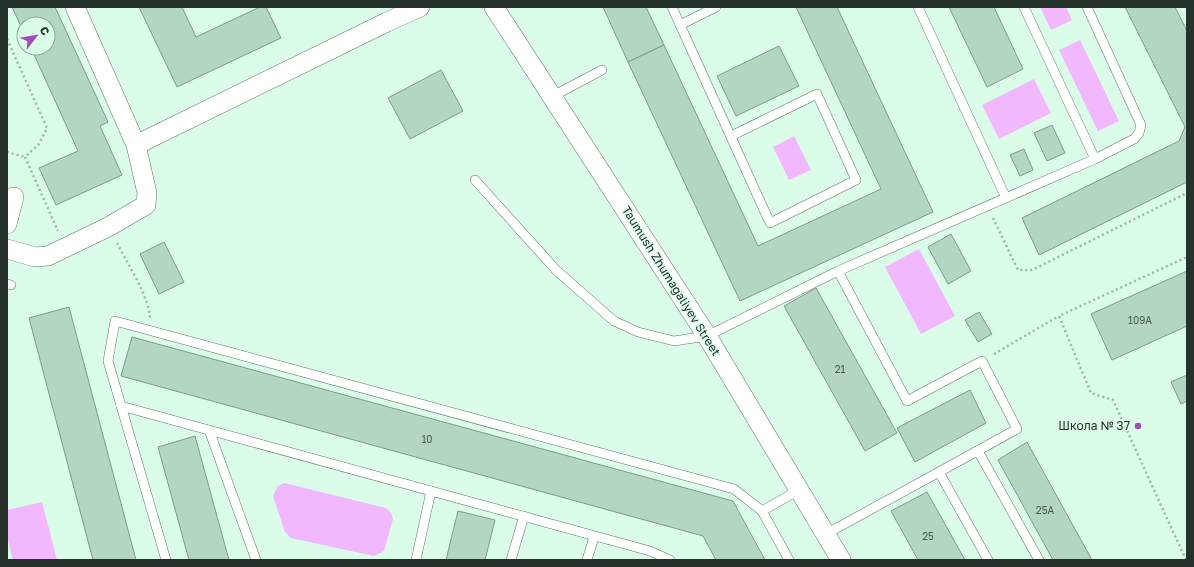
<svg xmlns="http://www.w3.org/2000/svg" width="1194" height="567" font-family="'Golos Text',sans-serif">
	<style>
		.green { fill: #f2b8fe }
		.building { fill: #b5d5c3; stroke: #7d9b8a }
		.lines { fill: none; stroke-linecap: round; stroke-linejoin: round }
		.service-casing { stroke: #5c7969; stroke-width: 10 }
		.minor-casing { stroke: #5c7969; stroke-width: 20 }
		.path { stroke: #9cb6a7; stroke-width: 2.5; stroke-dasharray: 2 3; stroke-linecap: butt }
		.service { stroke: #fff; stroke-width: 9 }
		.minor { stroke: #fff; stroke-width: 19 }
		.poi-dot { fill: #a44bb7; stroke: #dbfce9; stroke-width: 1.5 }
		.labels { text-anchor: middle; stroke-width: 3; stroke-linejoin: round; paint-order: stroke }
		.number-label { font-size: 10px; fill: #495b51 }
		.street-label { font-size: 12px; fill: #25322b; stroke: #dbfce9 }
		.poi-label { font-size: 12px; fill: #25322b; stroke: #dbfce9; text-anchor: end }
	</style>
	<rect width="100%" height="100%" fill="#dbfce9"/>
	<g class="green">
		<path d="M1040,7H1066L1072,20L1051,30Z"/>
		<path d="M1080,40L1119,121L1098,131L1059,50Z"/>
		<path d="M1034,79L1051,113L999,139L982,105Z"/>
		<path d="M794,136L811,170L789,180L773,147Z"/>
		<path d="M919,249L955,316L921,334L885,267Z"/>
		<path d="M284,483L386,508L391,513L393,519L384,551L374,556L291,538L285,532L273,496L278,486Z"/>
		<path d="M42,502L57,560H13L7,537V510Z"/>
	</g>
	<g class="building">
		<path d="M12,7H55L108,122L100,126L122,175L56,205L39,168L78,151L31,48H48V24H24V33Z"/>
		<path d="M139,7H182L196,37L260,7H266L281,38L177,87Z"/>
		<path d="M603,7H646L664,45L628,62Z"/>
		<path d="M796,7H837L933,212L740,301L628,62L664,45L758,246L881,189Z"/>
		<path d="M949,7H994L1023,69L987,87Z"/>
		<path d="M1125,7H1175L1187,31V182L1039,255L1022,218L1179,141L1185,127Z"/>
		<path d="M779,46L799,86L736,116L717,76Z"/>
		<path d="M441,70L463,111L410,139L388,98Z"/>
		<path d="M1052,125L1065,153L1047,161L1034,133Z"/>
		<path d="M1024,149L1033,170L1020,176L1010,155Z"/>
		<path d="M951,234L971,271L948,284L928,247Z"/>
		<path d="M164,242L184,282L159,294L140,254Z"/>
		<path d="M1187,271V326L1112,360L1091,314Z"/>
		<path d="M816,288L897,433L865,451L784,306Z"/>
		<path d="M69,307L136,560H93L29,318Z"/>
		<path d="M979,312L992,334L978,342L965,320Z"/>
		<path d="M132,337L733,501L765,560H716L703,536L121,376Z"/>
		<path d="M1187,375V401L1181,404L1171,382Z"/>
		<path d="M970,390L986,423L915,462L897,428Z"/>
		<path d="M195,436L229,560H189L158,447Z"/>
		<path d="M1027,442L1092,560H1053L998,460Z"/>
		<path d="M927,492L965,560H918L891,511Z"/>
		<path d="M458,511L495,520L485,560H446Z"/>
	</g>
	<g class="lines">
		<g class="service-casing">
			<g id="service">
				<path d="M672,7L770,223L856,180L817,94L731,136"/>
				<path d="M918,7L1006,198"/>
				<path d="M1024,7L1095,159"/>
				<path d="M680,25L716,7"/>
				<path d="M553,96L602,70"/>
				<path d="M475,180L556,270L614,321L638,332L674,341L707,336L838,271L907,401L982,361L1017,429L939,472"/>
				<path d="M838,271L1095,159L1134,139L1139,133L1141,125L1087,7"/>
				<path d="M7,284L11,285"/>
				<path d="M121,406L650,551L670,560"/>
				<path d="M209,430L256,560"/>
				<path d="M978,451L1039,560"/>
				<path d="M762,511L789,560"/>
				<path d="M826,534L939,472L988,560"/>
				<path d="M166,560L108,361L115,321L734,489L762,511L799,490"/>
				<path d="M416,560L431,491"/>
				<path d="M511,560L524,516"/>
				<path d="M587,560L594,537"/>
			</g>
		</g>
		<g class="minor-casing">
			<g id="minor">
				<path d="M494,7L707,336L841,560"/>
				<path d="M136,145L387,22L420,7"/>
				<path d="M7,224L14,197"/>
				<path d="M7,249L35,257L48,256L108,227L146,205L147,193L136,145L75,7"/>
			</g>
		</g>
		<g class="path">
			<path d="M7,39L47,128L39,144L25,157"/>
			<path d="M7,152L25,157"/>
			<path d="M25,157L58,231"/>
			<path d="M993,218L1018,270H1032L1187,193"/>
			<path d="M117,243C127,263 149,296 150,318"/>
			<path d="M994,354L1059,316"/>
			<path d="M1186,560L1113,400L1091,393L1059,316L1187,257"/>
		</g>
		<use href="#service" class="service"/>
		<use href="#minor" class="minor"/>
	</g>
	<circle class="poi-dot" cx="1138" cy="426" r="4"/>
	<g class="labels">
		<g class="number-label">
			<text x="1140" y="324">109А</text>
			<text x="840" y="373">21</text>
			<text x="427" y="443">10</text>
			<text x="1045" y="514">25А</text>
			<text x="928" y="540">25</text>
		</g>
		<g class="street-label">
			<text transform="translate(671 281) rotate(58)" y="4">Taumush Zhumagaliyev Street</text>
		</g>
		<g class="poi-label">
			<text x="1130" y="430">Школа № 37</text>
		</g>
	</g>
	<rect width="1194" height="567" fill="none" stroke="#25322b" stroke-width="16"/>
	<g transform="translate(36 36) rotate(59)"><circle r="19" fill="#dbfce9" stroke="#92ab9d"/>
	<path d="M0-3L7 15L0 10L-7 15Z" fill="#a44bb7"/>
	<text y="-6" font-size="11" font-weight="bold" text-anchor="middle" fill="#25322b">С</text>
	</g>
</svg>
